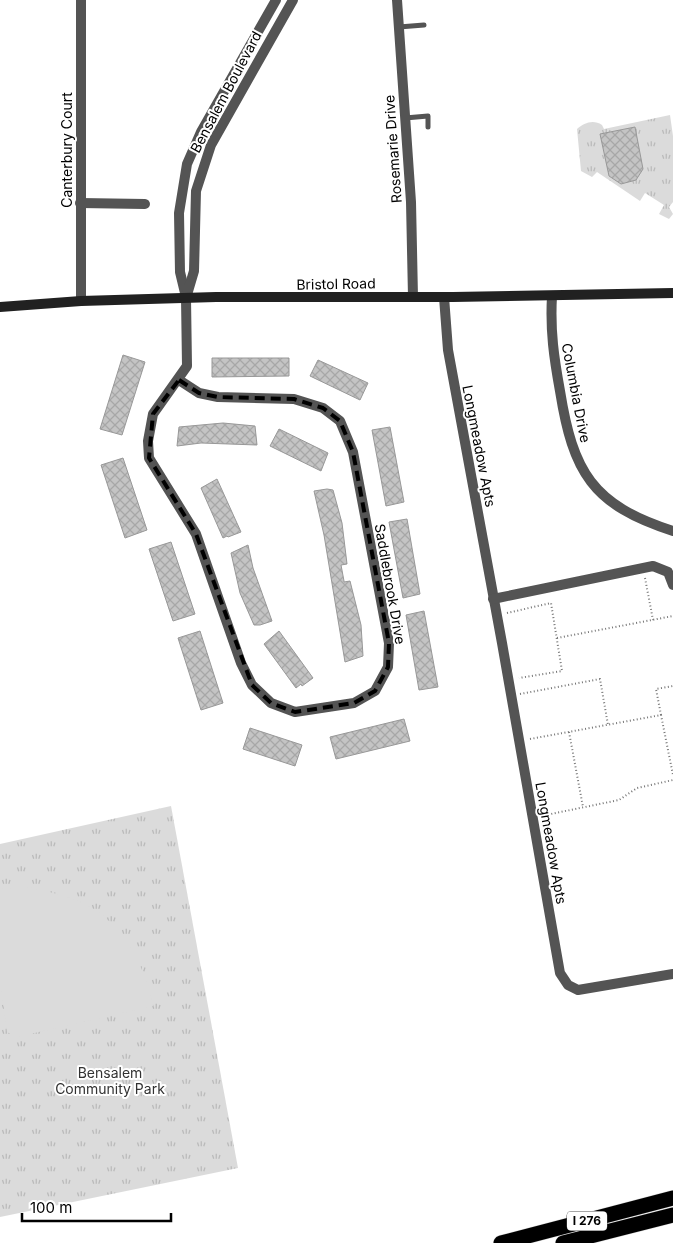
<svg xmlns="http://www.w3.org/2000/svg" width="673" height="1243" font-family="Inter,sans-serif">
	<style>
		.grass { fill: url(#grass-tufts) }
		.pitch { fill: #dbdbdb }
		.building { fill: url(#building-cross-hatch); stroke: #989898 }
		.lines { fill: none; stroke-linecap: round; stroke-linejoin: round }
		.motorway-casing { stroke: #dbdbdb; stroke-width: 16 }
		.path { stroke: #767676; stroke-width: 2; stroke-dasharray: 1 2.5; stroke-linecap: butt }
		.service { stroke: #545454; stroke-width: 5 }
		.minor { stroke: #545454; stroke-width: 10 }
		.tertiary { stroke: #545454; stroke-width: 10 }
		.secondary { stroke: #212121; stroke-width: 10 }
		.motorway { stroke: #000; stroke-width: 15 }
		.marked { fill: none; stroke: #000; stroke-width: 4; stroke-dasharray: 10 6; stroke-linejoin: round }
		.labels { text-anchor: middle; stroke-width: 4; stroke-linejoin: round; paint-order: stroke }
		.shield { fill: #fff; stroke: #4c4c4c; stroke-width: 1 }
		.shield-label { font-size: 12px; font-weight: bold; fill: #000 }
		.street-label { font-size: 14px; fill: #000; stroke: #fff }
		.park-label { font-size: 14px; fill: #323232; stroke: #fff }
	</style>
	<defs>
		<pattern id="grass-tufts" width="24" height="20" patternUnits="userSpaceOnUse" patternTransform="scale(1.25)"><rect width="24" height="20" fill="#dbdbdb"/><path d="M3 7l-1-3M5 7V3M7 7l1-3M15 17l-1-3M17 17v-4M19 17l1-3" fill="none" stroke="#bababa"/></pattern>
		<pattern id="building-cross-hatch" width="8" height="8" patternUnits="userSpaceOnUse" patternTransform="scale(1.25)"><rect width="8" height="8" fill="#c4c4c4"/><path d="M0 0l8 8M0 8l8-8" fill="none" stroke="#a7a7a7"/></pattern>
	</defs>
	<rect width="100%" height="100%" fill="#fff"/>
	<g class="grass">
		<path d="M670,115L673,136V202L669,207L673,214L669,219L659,214L664,205L645,193L640,201L597,172L592,177L581,171L577,129C584,123 593,119 602,125L604,129Z"/>
		<path d="M171,806L238,1168L0,1217V844Z"/>
	</g>
	<path class="pitch" d="M27,887C46,891 65,895 83,903C122,922 145,965 153,1006L17,1037L7,1032L0,979V889Z"/>
	<g class="building">
		<path d="M635,127L643,169L636,180L621,184L609,176L600,134Z"/>
		<path d="M123,355L145,362L122,435L100,429Z"/>
		<path d="M212,358H289V376L212,377Z"/>
		<path d="M318,360L368,383L360,400L310,376Z"/>
		<path d="M223,423L255,426L257,445L201,443L177,446L179,427Z"/>
		<path d="M390,427L404,502L386,506L372,430Z"/>
		<path d="M279,429L328,453L321,471L270,446Z"/>
		<path d="M123,458L147,530L125,538L101,465Z"/>
		<path d="M217,479L241,532L228,537L227,536L223,538L201,488Z"/>
		<path d="M327,489L333,490L342,523L347,564L341,565L344,581V582L350,581L361,625L363,656L345,662L324,535L314,491Z"/>
		<path d="M407,519L420,594L403,598L389,522Z"/>
		<path d="M171,542L195,614L173,621L149,549Z"/>
		<path d="M248,545L253,568L272,621L260,625H254L240,593L231,553Z"/>
		<path d="M424,611L438,687L419,690L406,615Z"/>
		<path d="M200,631L223,703L201,710L178,638Z"/>
		<path d="M279,631L313,678L302,686L301,684L296,688L264,644Z"/>
		<path d="M404,719L410,741L336,759L330,737Z"/>
		<path d="M250,728L302,745L295,766L243,749Z"/>
	</g>
	<g class="lines">
		<g class="motorway-casing">
			<g id="motorway">
				<path d="M501,1243L673,1198"/>
				<path d="M563,1243L673,1215"/>
			</g>
		</g>
		<g class="path">
			<path d="M645,578L653,620"/>
			<path d="M507,613L551,603L562,671L519,678"/>
			<path d="M557,638L673,616"/>
			<path d="M520,694L600,679L608,725"/>
			<path d="M661,715L656,689L673,686"/>
			<path d="M569,732L583,807"/>
			<path d="M530,739L661,715L673,775"/>
			<path d="M541,816L619,800L637,788L673,780"/>
		</g>
		<g class="service">
			<path d="M399,27L424,25"/>
			<path d="M405,118L428,116V127"/>
		</g>
		<g class="minor">
			<path d="M81,0V301"/>
			<path d="M397,0L411,202L413,297"/>
			<path d="M80,203L145,204"/>
			<path d="M552,296C550,331 554,358 560,391C573,472 592,505 673,531"/>
			<path d="M444,297L448,350L502,643L560,973L568,985L578,990L673,974"/>
			<path d="M179,380L199,393L218,397L294,399L323,408L340,421L353,452L389,643L388,667L375,691L354,703L295,712L271,703L252,685L241,663L196,534L149,458L148,441L153,414L187,366L186,298"/>
			<path d="M493,599L653,566L668,572L673,585"/>
		</g>
		<g class="tertiary">
			<path d="M186,297L180,272L179,213L187,164L201,132L276,0"/>
			<path d="M186,298L194,271L196,191L211,145L293,0"/>
		</g>
		<path class="secondary" d="M0,307L81,301L216,297H453L673,293"/>
		<use href="#motorway" class="motorway"/>
	</g>
	<path class="marked" d="M179,380L199,393L218,397L294,399L323,408L340,421L353,452L389,643L388,667L375,691L354,703L295,712L271,703L252,685L196,534L149,458L153,414Z"/>
	<g class="labels">
		<rect class="shield" x="567" y="1211.5" width="40" height="19" rx="4"/>
		<g class="shield-label">
			<text x="587" y="1225">I 276</text>
		</g>
		<g class="street-label">
			<text transform="translate(226 92) rotate(-62)" y="5">Bensalem Boulevard</text>
			<text transform="translate(393 149) rotate(-94)" y="5">Rosemarie Drive</text>
			<text transform="translate(67 150) rotate(-90)" y="5">Canterbury Court</text>
			<text transform="translate(336 284) rotate(-1)" y="5">Bristol Road</text>
			<text transform="translate(576 393) rotate(79)" y="5">Columbia Drive</text>
			<text transform="translate(479 446) rotate(79)" y="5">Longmeadow Apts</text>
			<text transform="translate(390 584) rotate(80)" y="5">Saddlebrook Drive</text>
			<text transform="translate(551 843) rotate(80)" y="5">Longmeadow Apts</text>
		</g>
		<g class="park-label">
			<text x="110" y="1078">Bensalem<tspan x="110" dy="16">Community Park</tspan></text>
		</g>
	</g>
	<path d="M22 1213v8h149v-8" fill="none" stroke="#000000" stroke-width="2.5"/>
	<text x="30" y="1213" font-size="15" fill="#000000" stroke="#ffffff" stroke-width="4" paint-order="stroke">100 m</text>
</svg>
